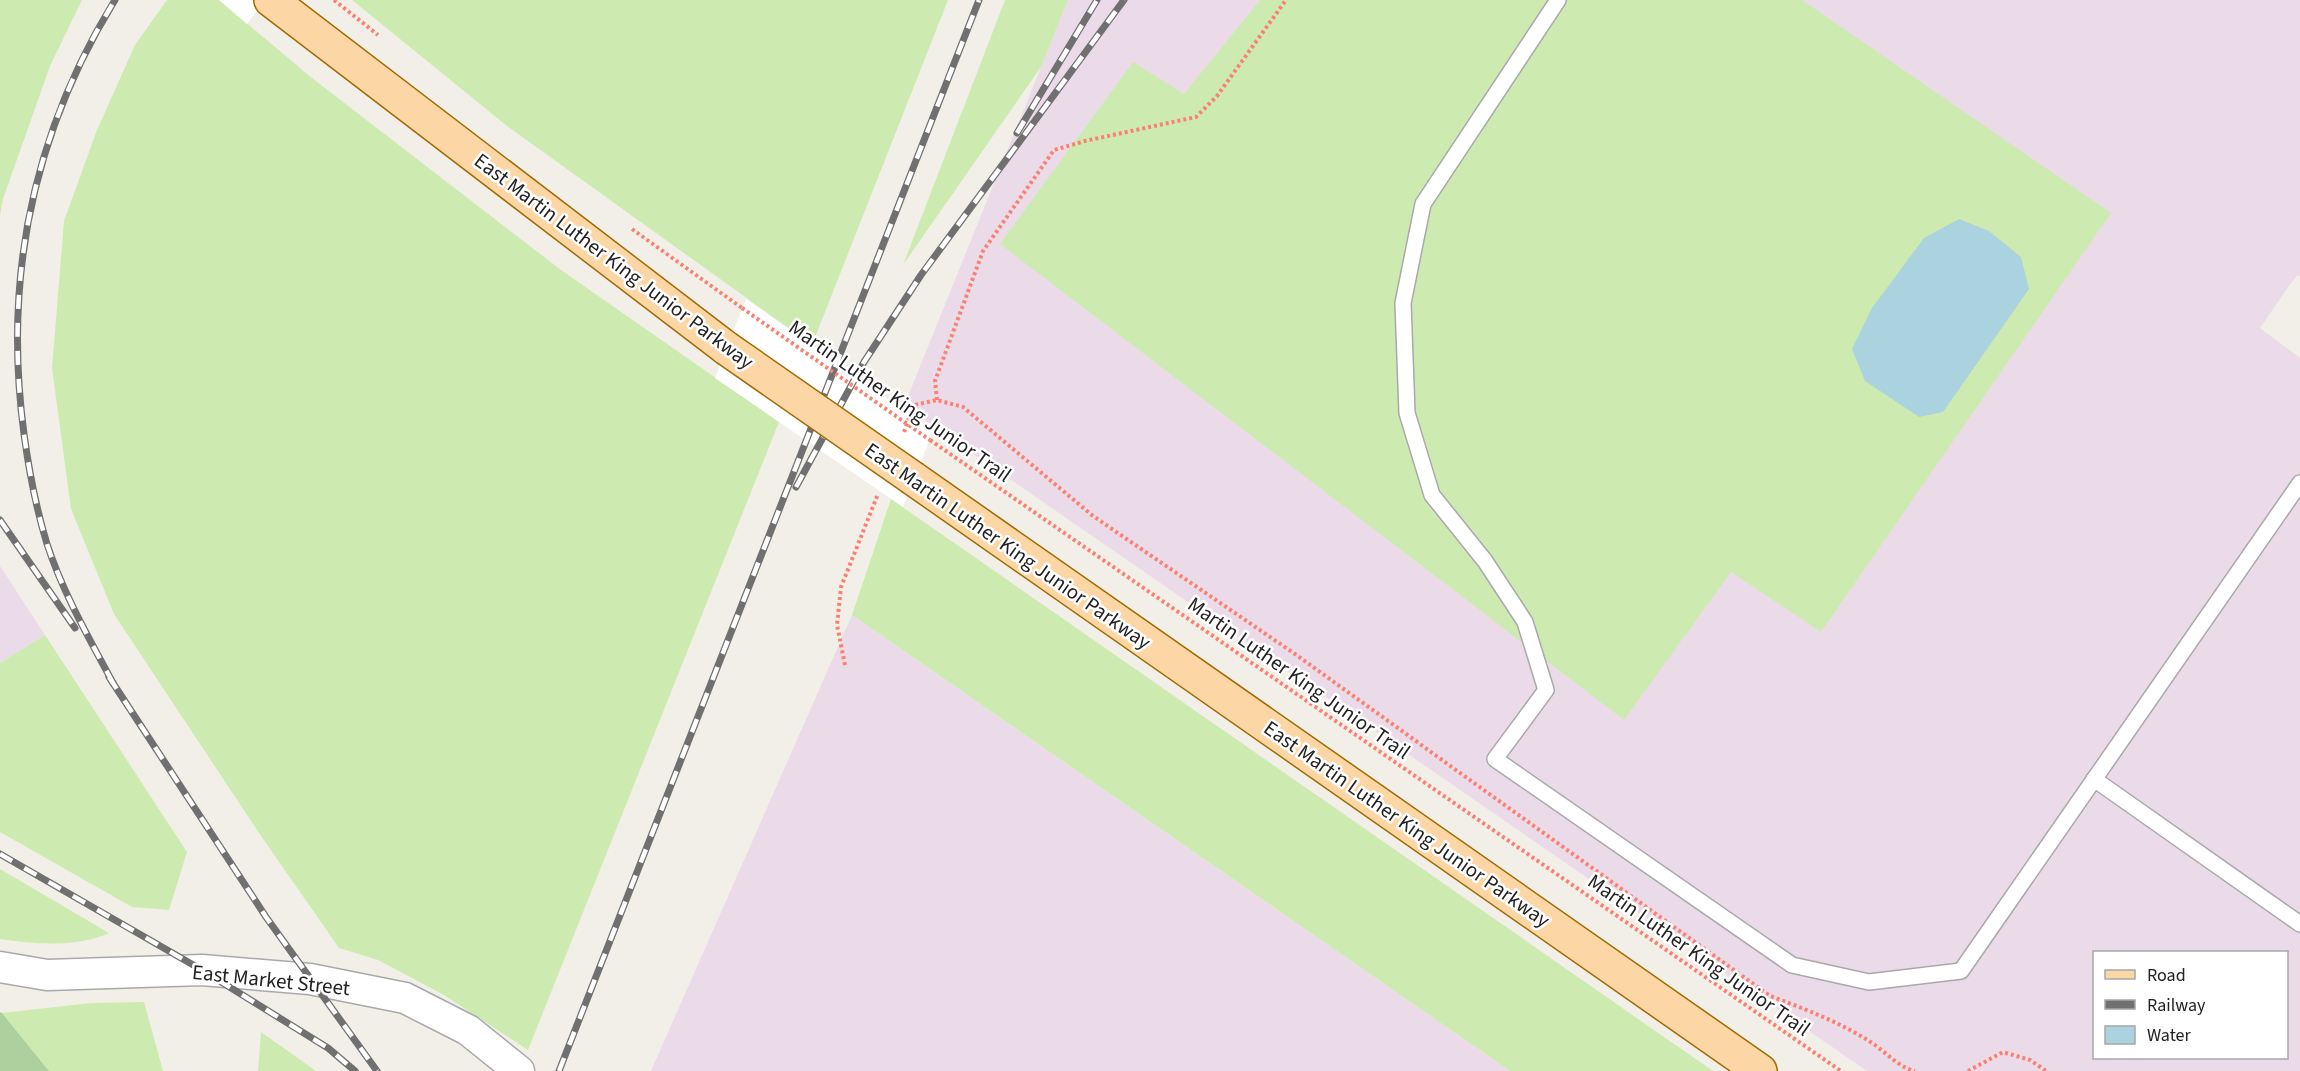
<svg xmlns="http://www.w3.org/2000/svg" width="2300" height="1071" font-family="'Source Sans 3',sans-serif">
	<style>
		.industrial { fill: #ebdbe8; fill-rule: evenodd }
		.grass { fill: #cdebb0 }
		.forest { fill: #add19e }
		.water { fill: #aad3df }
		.pier { fill: #fff }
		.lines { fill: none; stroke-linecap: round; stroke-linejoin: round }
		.lane-casing { stroke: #a9a9a9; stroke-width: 18 }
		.street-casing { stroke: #a9a9a9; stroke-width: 33 }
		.primary-casing { stroke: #a06b00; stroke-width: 36 }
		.path { stroke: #fa8072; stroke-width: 4; stroke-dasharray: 3 3; stroke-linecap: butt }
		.lane { stroke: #fff; stroke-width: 15 }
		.street { stroke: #fff; stroke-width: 30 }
		.primary { stroke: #fcd6a4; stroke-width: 33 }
		.rail-casing { stroke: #707070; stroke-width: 7 }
		.rail { stroke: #fff; stroke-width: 4.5; stroke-dasharray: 14; stroke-linecap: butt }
		.primary-bridge-casing { stroke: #a06b00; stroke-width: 36; stroke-linecap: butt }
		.path-bridge { stroke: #fa8072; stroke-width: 4; stroke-dasharray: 3 3; stroke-linecap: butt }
		.primary-bridge { stroke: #fcd6a4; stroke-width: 33 }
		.labels { text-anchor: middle; stroke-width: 5; stroke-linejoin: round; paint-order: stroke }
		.street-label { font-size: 21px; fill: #222; stroke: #fff }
	</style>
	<rect width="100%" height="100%" fill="#f2efe9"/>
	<g class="industrial">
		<path d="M1068,0H2300V276L2298,275L2291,283L2260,328L2300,358V1071H1867L904,406ZM2094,952H2286V1058H2094Z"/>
		<path d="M0,566L45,635L0,663Z"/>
		<path d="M852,615L1510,1071H651Z"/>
	</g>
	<g class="grass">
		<path d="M0,0H82L50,66L3,199L0,216Z"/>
		<path d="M167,0H219L312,78L561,270L779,422L528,1050L444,995L378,960L339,948L259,833L114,614L71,509L52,368L64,221L97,130L135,45Z"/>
		<path d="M352,0H948L812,345L507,126Z"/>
		<path d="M1005,0H1068L1041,67L903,265Z"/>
		<path d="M1260,0H1802L2111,213L1821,632L1731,572L1624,720L1000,244L1133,62L1184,94Z"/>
		<path d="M891,499L1713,1071H1510L852,615Z"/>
		<path d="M45,635L187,852L169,910L132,907L0,832V663Z"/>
		<path d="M0,869L109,933C75,948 36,944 0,939Z"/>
		<path d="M144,1002L163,1071H49L2,1013L91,1003Z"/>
		<path d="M261,1032L316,1071H258Z"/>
	</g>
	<path class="forest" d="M0,1012L2,1013L49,1071H0Z"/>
	<path class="water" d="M1959,219L1989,231L2021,257L2029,289L1943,412L1919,417L1865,381L1852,349L1872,308L1924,238Z"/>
	<g class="pier">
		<path d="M219,0H265L247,24Z"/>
		<path d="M746,299L933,431L903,507L715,378Z"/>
	</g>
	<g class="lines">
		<g class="lane-casing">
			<g id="lane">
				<path d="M1558,0L1423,204L1403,303L1407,413L1432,495L1485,561L1525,622L1546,690L1495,759L1792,965L1869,982L1961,971L2300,483"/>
				<path d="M2094,779L2300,924"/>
			</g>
		</g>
		<g class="street-casing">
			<path id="street" d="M0,967L47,975L202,970L310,979L405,998L468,1030L519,1071"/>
		</g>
		<g class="primary-casing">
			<g id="primary">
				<path d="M271,0L726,348"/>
				<path d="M914,479L1760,1071"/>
			</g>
		</g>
		<g class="path">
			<path d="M334,0L378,35"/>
			<path d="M632,229L742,308"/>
			<path d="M937,400L935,381L983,251L1054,150L1085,141L1196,117L1217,96L1286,0"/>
			<path d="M904,432L914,405L937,400L963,407L1093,516L1295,654L1770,996C1805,1009 1842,1023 1872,1043C1887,1053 1898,1067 1915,1071"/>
			<path d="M930,440L1841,1071"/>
			<path d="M845,665L837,625L841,587L878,494"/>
			<path d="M1968,1071L2003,1052L2030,1060L2046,1071"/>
		</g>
		<use href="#lane" class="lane"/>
		<use href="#street" class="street"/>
		<use href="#primary" class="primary"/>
		<g class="rail-casing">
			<g id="rail">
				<path d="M1017,133L1097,0"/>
				<path d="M796,487L864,362L921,275L1124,0"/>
				<path d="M0,520L75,628"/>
				<path d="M109,677L266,917L377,1071"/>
				<path d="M113,683C89,638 63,593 47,544C36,508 29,471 24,434C3,278 33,133 115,0"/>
				<path d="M0,854L202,970L328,1048L355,1071"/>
				<path d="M559,1071L979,0"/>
			</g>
		</g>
		<use href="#rail" class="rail"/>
		<g class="primary-bridge-casing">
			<path id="primary-bridge" d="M726,348L914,479"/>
		</g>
		<path class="path-bridge" d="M742,308L930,440"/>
		<use href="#primary-bridge" class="primary-bridge"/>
	</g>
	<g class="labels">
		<g class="street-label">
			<text transform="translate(614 261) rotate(37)" y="7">East Martin Luther King Junior Parkway</text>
			<text transform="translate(900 401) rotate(35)" y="7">Martin Luther King Junior Trail</text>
			<text transform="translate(1008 546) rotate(35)" y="7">East Martin Luther King Junior Parkway</text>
			<text transform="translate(1299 678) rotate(35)" y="7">Martin Luther King Junior Trail</text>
			<text transform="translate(1407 824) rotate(35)" y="7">East Martin Luther King Junior Parkway</text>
			<text transform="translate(1699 955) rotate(35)" y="7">Martin Luther King Junior Trail</text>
			<text transform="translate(271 980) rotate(6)" y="7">East Market Street</text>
		</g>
	</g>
	<rect x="2093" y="951" width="195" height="108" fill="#ffffff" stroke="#a7a7a7" stroke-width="1.5"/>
	<rect x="2105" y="970" width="30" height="9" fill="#fcd6a4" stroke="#a7a7a7" stroke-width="1.5"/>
	<text x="2147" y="981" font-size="18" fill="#222222">Road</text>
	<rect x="2105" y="1000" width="30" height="9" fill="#707070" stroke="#a7a7a7" stroke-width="1.5"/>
	<text x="2147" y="1011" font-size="18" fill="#222222">Railway</text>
	<rect x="2105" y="1026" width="30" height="18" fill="#aad3df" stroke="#a7a7a7" stroke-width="1.5"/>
	<text x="2147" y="1041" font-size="18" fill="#222222">Water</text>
</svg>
